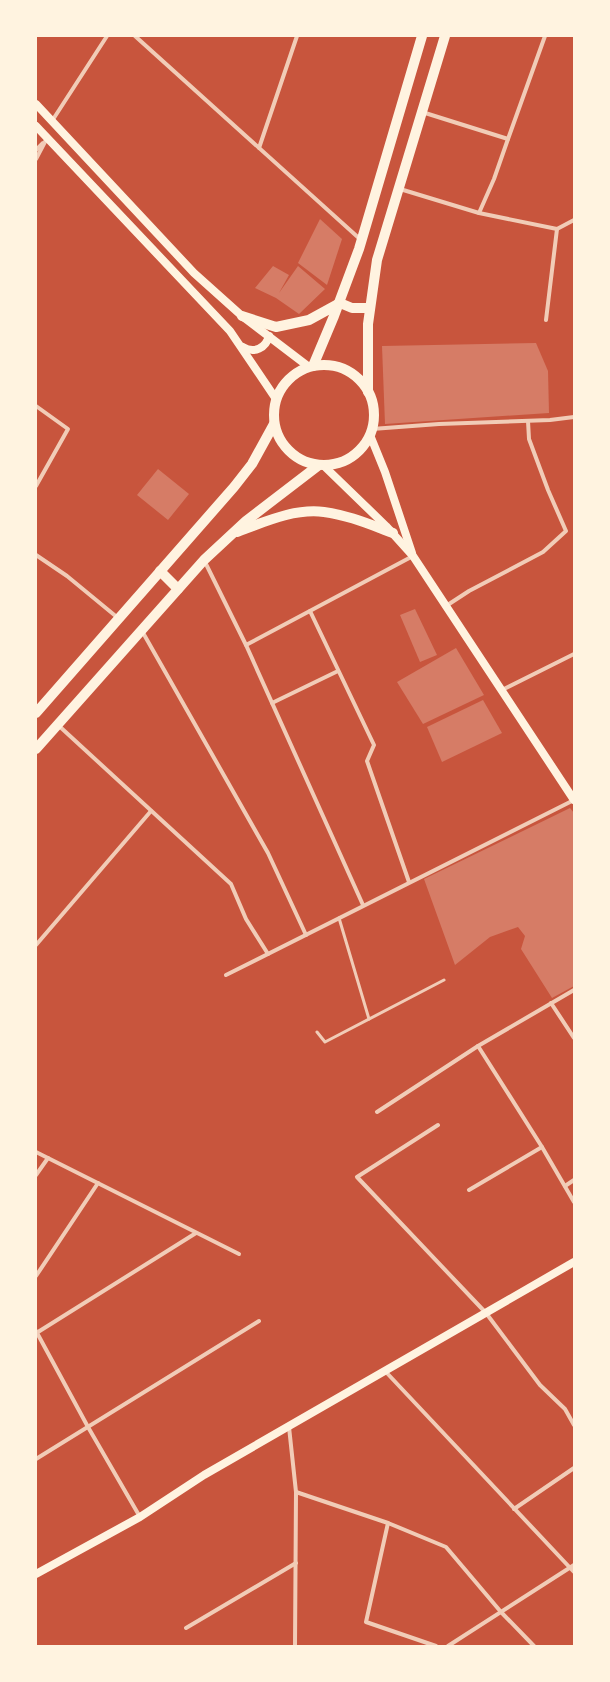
<svg xmlns="http://www.w3.org/2000/svg" width="610" height="1682" font-family="'Open Sans',sans-serif">
	<style>
		.building { fill: #d67c66 }
		.lines { fill: none; stroke-linecap: round; stroke-linejoin: round }
		.service { stroke: #f1ccb7; stroke-width: 3 }
		.minor { stroke: #f1ccb7; stroke-width: 4 }
		.secondary { stroke: #fff3e0; stroke-width: 8 }
		.primary { stroke: #fff3e0; stroke-width: 10 }
	</style>
	<rect width="100%" height="100%" fill="#c8553d"/>
	<g class="building">
		<path d="M320,219L342,239L327,285L298,263Z"/>
		<path d="M273,266L289,275L279,293L298,266L325,289L299,314L276,298L255,288Z"/>
		<path d="M536,343L548,371L549,413L385,424L382,346Z"/>
		<path d="M158,469L189,494L168,520L137,495Z"/>
		<path d="M415,609L437,655L420,662L400,615Z"/>
		<path d="M456,648L484,695L423,724L397,682Z"/>
		<path d="M483,700L502,733L442,762L427,727Z"/>
		<path d="M570,808L574,813V986L552,998L521,949L525,936L518,927L490,937L455,965L424,879Z"/>
	</g>
	<g class="lines">
		<g class="service">
			<path d="M339,918L369,1019"/>
			<path d="M317,1032L325,1042L444,980"/>
		</g>
		<g class="minor">
			<path d="M135,36L361,240"/>
			<path d="M422,112L508,139L545,36"/>
			<path d="M52,121L107,36"/>
			<path d="M259,148L297,36"/>
			<path d="M36,150L43,143"/>
			<path d="M36,159L47,138"/>
			<path d="M400,189L479,213L557,229L574,220"/>
			<path d="M479,213L494,179L508,139"/>
			<path d="M546,320L557,229"/>
			<path d="M36,406L68,429L36,486"/>
			<path d="M372,429L439,424L550,420L574,417"/>
			<path d="M36,555L67,576L118,618"/>
			<path d="M204,560L246,645L363,905"/>
			<path d="M446,606L469,591L543,552L566,531L548,490L529,439L528,421"/>
			<path d="M310,611L374,745L367,761L409,882"/>
			<path d="M142,631L268,853L306,935"/>
			<path d="M246,645L413,556"/>
			<path d="M502,690L574,654"/>
			<path d="M272,703L338,671"/>
			<path d="M58,725L231,884L246,919L268,954"/>
			<path d="M36,945L151,811"/>
			<path d="M226,975L574,800"/>
			<path d="M551,1003L574,1038"/>
			<path d="M478,1046L542,1147L574,1202"/>
			<path d="M377,1112L478,1046L574,990"/>
			<path d="M438,1125L357,1177L486,1313L540,1385L565,1409L574,1425"/>
			<path d="M36,1152L239,1254"/>
			<path d="M36,1175L48,1158"/>
			<path d="M565,1186L574,1180"/>
			<path d="M469,1190L542,1147"/>
			<path d="M36,1276L98,1183"/>
			<path d="M36,1331L88,1427L140,1517"/>
			<path d="M38,1332L196,1233"/>
			<path d="M385,1371L574,1572"/>
			<path d="M289,1427L296,1492L295,1646"/>
			<path d="M36,1459L259,1321"/>
			<path d="M296,1492L388,1523L366,1622L436,1646"/>
			<path d="M514,1509L574,1468"/>
			<path d="M388,1523L446,1547L501,1612L534,1646"/>
			<path d="M186,1628L296,1563"/>
			<path d="M448,1646L574,1565"/>
		</g>
		<g class="secondary">
			<path d="M36,104L194,273L242,316L309,367"/>
			<path d="M36,126L230,331L276,399"/>
			<path d="M243,347C254,354 266,348 269,336"/>
			<path d="M370,435L385,472L412,553"/>
			<path d="M323,465L386,526L413,556L574,800"/>
			<path d="M36,1574L140,1517L204,1475L574,1262"/>
		</g>
		<g class="primary">
			<path d="M242,316L276,327L309,320L340,303L352,308H370"/>
			<circle cx="324" cy="415" r="50"/>
			<path d="M313,366L334,316L359,249L422,36"/>
			<path d="M368,392V324L377,260L445,36"/>
			<path d="M237,532C264,522 295,508 324,512C348,515 371,525 393,533"/>
			<path d="M160,571L178,589"/>
			<path d="M36,713L234,487L252,464L274,424"/>
			<path d="M36,749L204,560L246,521L319,465"/>
		</g>
	</g>
	<rect width="610" height="1682" fill="none" stroke="#fff3e0" stroke-width="74"/>
</svg>
